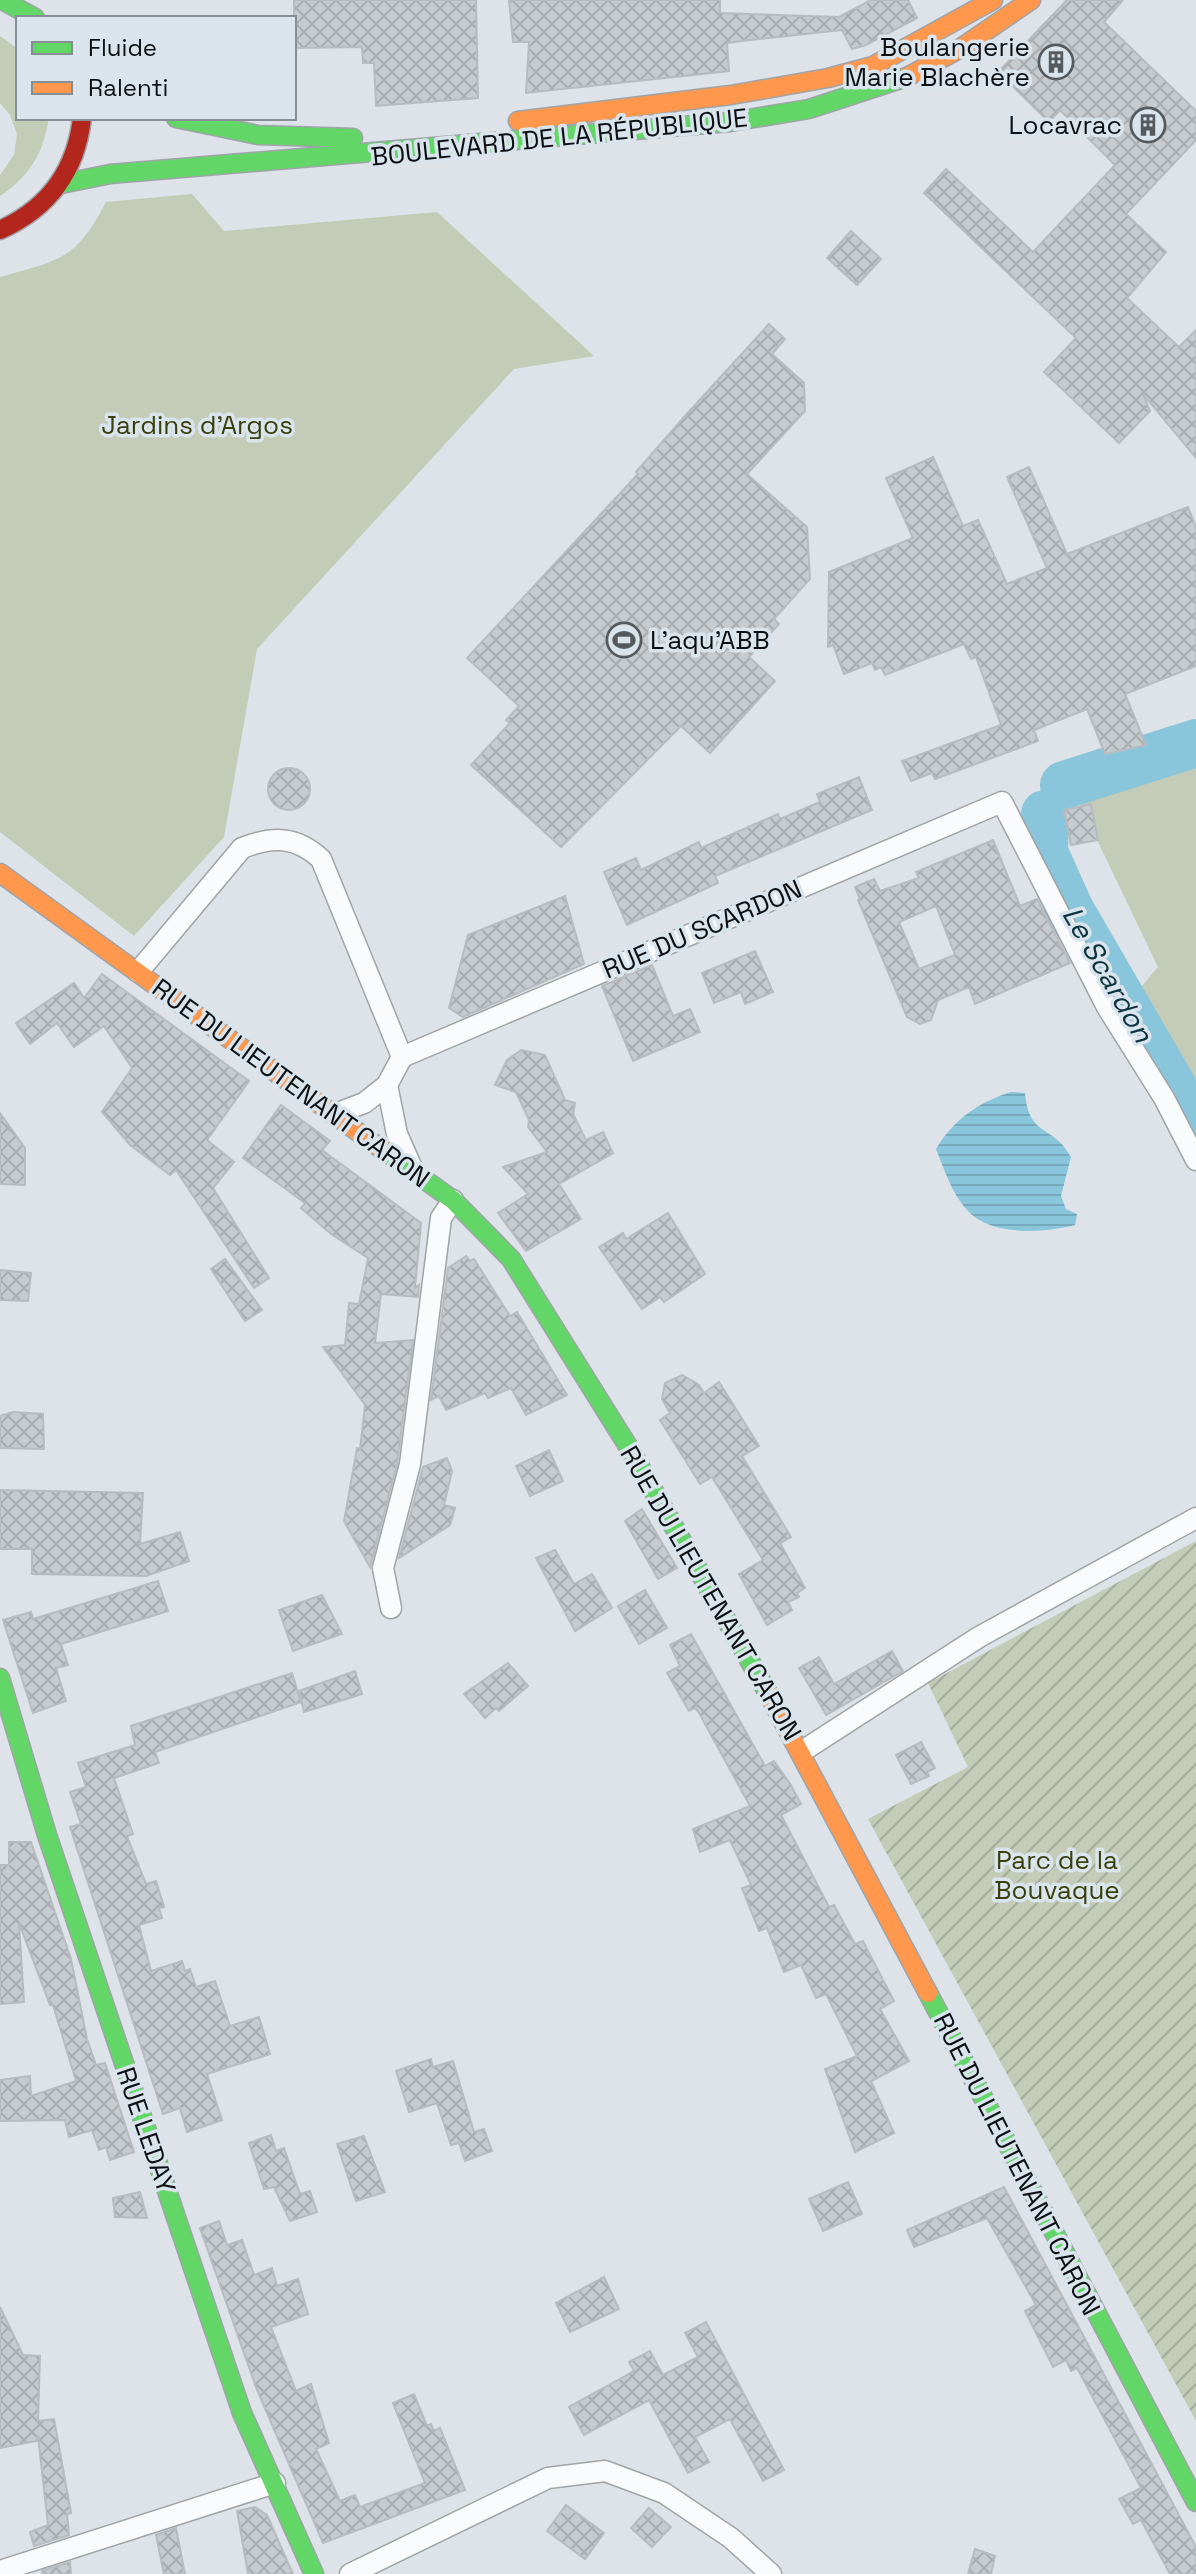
<svg xmlns="http://www.w3.org/2000/svg" width="1196" height="2574" font-family="'Space Grotesk',sans-serif">
	<style>
		.park { fill: #c4cbb7 }
		.garden { fill: url(#garden-furrows) }
		.water { fill: url(#water-rules) }
		.lines { fill: none; stroke-linecap: round; stroke-linejoin: round }
		.river { stroke: #8ac6db; stroke-width: 48 }
		.building { fill: url(#building-cross-hatch); stroke: #b8bcc0; stroke-width: 2; fill-rule: evenodd }
		.street-casing { stroke: #9fa4a8; stroke-width: 23 }
		.fast-casing { stroke: #9fa4a8; stroke-width: 21 }
		.slow-casing { stroke: #9fa4a8; stroke-width: 21 }
		.jam-casing { stroke: #9fa4a8; stroke-width: 21 }
		.street { stroke: #fafbfc; stroke-width: 20 }
		.fast { stroke: #63d668; stroke-width: 18 }
		.slow { stroke: #ff974d; stroke-width: 18 }
		.jam { stroke: #b3261e; stroke-width: 18 }
		.labels { text-anchor: middle; stroke-width: 7; stroke-linejoin: round; paint-order: stroke }
		.poi-label { font-size: 26px; fill: #0c1013; stroke: #d9e4ec; text-anchor: end }
		.street-label { font-size: 26px; fill: #0c1013; stroke: #d9e4ec }
		.park-label { font-size: 26px; fill: #3a3f0a; stroke: #d9e4ec }
		.water-label { font-size: 28px; font-style: italic; fill: #0c3440; stroke: #d9e4ec }
	</style>
	<defs>
		<pattern id="garden-furrows" width="10" height="10" patternUnits="userSpaceOnUse" patternTransform="scale(2)"><rect width="10" height="10" fill="#c4cbb7"/><path d="M-1 1l2-2M0 10L10 0M9 11l2-2" fill="none" stroke="#a7ad9c"/></pattern>
		<pattern id="water-rules" width="6" height="5" patternUnits="userSpaceOnUse" patternTransform="scale(2)"><rect width="6" height="5" fill="#8ac6db"/><path d="M0 2.5h6" fill="none" stroke="#76a9bb"/></pattern>
		<pattern id="building-cross-hatch" width="8" height="8" patternUnits="userSpaceOnUse" patternTransform="scale(2)"><rect width="8" height="8" fill="#c6cbcf"/><path d="M0 0l8 8M0 8l8-8" fill="none" stroke="#a9adb1"/></pattern>
	</defs>
	<rect width="100%" height="100%" fill="#dde3e8"/>
	<g class="park">
		<path d="M0,36L18,49V118H47L48,123C42,156 28,177 0,196V175L14,155L17,134L10,115L0,103Z"/>
		<path d="M192,194L224,231L437,212L594,356L514,369L257,649L224,837L134,936L0,832V277C60,260 76,260 106,202Z"/>
		<path d="M1196,749V1144L1123,1008L1158,967L1075,794Z"/>
	</g>
	<path class="garden" d="M1196,1541V2421L868,1819L968,1767L928,1683Z"/>
	<path class="water" d="M1011,1092L1025,1093C1029,1138 1052,1123 1071,1157L1061,1196L1066,1209L1077,1214L1075,1225C1045,1233 991,1237 967,1210C952,1194 944,1169 936,1149C954,1119 979,1102 1011,1092Z"/>
	<g class="lines">
		<g class="river">
			<path d="M1064,785L1196,743"/>
			<path d="M1045,814L1044,852L1070,910L1196,1127"/>
		</g>
	</g>
	<g class="building">
		<path d="M294,0H476L478,98L376,106L374,63H363L362,47L294,48Z"/>
		<path d="M509,0H720V13L839,17L871,0H908L917,18L866,45L852,49L842,30L750,40L727,43L729,71L526,93L529,42H513Z"/>
		<path d="M1067,0H1123L1104,22L1196,111V140L1126,214L1166,252L1127,298L1179,347L1196,330V458L1143,394L1150,411L1119,443L1044,372L1076,338L924,193L946,169L1033,252L1115,165L1060,110L1049,122L998,72Z"/>
		<path d="M851,231L881,259L857,285L827,258Z"/>
		<path d="M769,324L785,339L772,354L804,383L805,411L747,474L807,527L810,579L774,619L779,624L749,657L775,681L710,753L681,726L561,847L471,765L510,723L506,720L519,706L467,658L638,474L636,472L684,417Z"/>
		<path d="M933,457L963,526L978,520L1007,584L1047,568L1007,477L1029,467L1067,554L1188,507L1196,527V666L1125,694L1146,745L1105,754L1087,709L1034,730L1038,741L935,779L932,773L911,781L902,761L1001,725L976,657L971,659L964,644L885,675L881,667L875,670L872,663L844,674L833,645L828,647L829,572L913,538L886,478Z"/>
		<circle cx="289" cy="789" r="21"/>
		<path d="M859,777L872,810L715,876L718,883L627,925L604,872L636,858L641,870L699,842L701,848L778,814L780,819L820,802L817,794Z"/>
		<path d="M1091,804L1098,840L1071,845L1064,810Z"/>
		<path d="M993,840L1020,906L1037,899L1070,963L975,1004L969,987L938,1000L931,1020L920,1024L907,1017L858,900L860,899L855,887L874,879L880,891L919,878L916,872ZM936,906L955,955L919,969L899,922Z"/>
		<path d="M565,896L584,964L463,1017L449,1008L468,935Z"/>
		<path d="M755,951L773,992L745,1004L741,992L714,1003L702,973Z"/>
		<path d="M652,965L673,1016L690,1009L700,1032L633,1061L602,986Z"/>
		<path d="M102,974L249,1081L207,1140L234,1162L213,1188L269,1278L254,1288L176,1170L170,1175L130,1145L102,1112L132,1068L104,1026L74,1047L57,1023L30,1044L16,1023L74,983L84,998Z"/>
		<path d="M521,1050L545,1055L565,1100L575,1103L573,1114L586,1140L603,1132L613,1153L559,1184L581,1219L526,1251L498,1213L528,1194L503,1167L547,1152L528,1127L529,1120L516,1092L495,1085L507,1060Z"/>
		<path d="M281,1105L330,1141L322,1150L421,1223L415,1288L419,1285L418,1297L381,1294L375,1343L413,1340L397,1464L370,1567L344,1521L357,1448L360,1449L365,1405L323,1347L345,1345L349,1303L359,1304L368,1258L331,1234L301,1208L305,1203L243,1158Z"/>
		<path d="M0,1113L25,1148V1185L0,1184Z"/>
		<path d="M668,1213L705,1274L664,1302L660,1297L642,1309L599,1247L623,1233L626,1239Z"/>
		<path d="M466,1256L470,1261L474,1259L510,1316L517,1312L567,1395L526,1415L511,1388L488,1398L485,1393L446,1410L439,1396L431,1400L448,1268Z"/>
		<path d="M225,1259L262,1310L245,1321L211,1269Z"/>
		<path d="M0,1270L31,1273L28,1301L0,1300Z"/>
		<path d="M682,1375L698,1384L704,1393L719,1382L759,1446L742,1456L791,1537L780,1543L805,1588L797,1593L799,1597L788,1602L792,1610L767,1625L739,1574L763,1560L712,1477L700,1484L660,1420L670,1413L662,1399L665,1383Z"/>
		<path d="M13,1412L43,1414L44,1449L0,1448V1416Z"/>
		<path d="M549,1450L563,1481L530,1496L516,1466Z"/>
		<path d="M447,1458L452,1471L444,1505L455,1508L450,1525L399,1558L423,1467Z"/>
		<path d="M0,1490L143,1493L140,1544L180,1532L189,1561L146,1576L32,1574V1549H0Z"/>
		<path d="M642,1509L677,1568L658,1579L625,1521Z"/>
		<path d="M555,1550L574,1584L592,1574L612,1608L575,1631L536,1558Z"/>
		<path d="M158,1581L168,1611L61,1644L68,1665L56,1668L66,1701L33,1713L3,1620L31,1612L33,1619Z"/>
		<path d="M645,1590L667,1628L639,1644L618,1606Z"/>
		<path d="M322,1595L342,1634L293,1651L279,1610Z"/>
		<path d="M691,1634L765,1766L774,1761L791,1785L801,1804L781,1815L829,1907L834,1905L855,1944L863,1941L894,2001L880,2009L909,2061L871,2081L894,2133L855,2152L825,2069L857,2056L826,1994L816,1998L801,1965L784,1972L767,1928L759,1931L742,1888L751,1885L730,1840L700,1852L693,1829L750,1806L699,1713L695,1708L689,1711L667,1673L680,1666L670,1645Z"/>
		<path d="M892,1651L903,1671L826,1715L799,1668L819,1657L834,1684Z"/>
		<path d="M508,1663L528,1686L499,1711L496,1708L485,1718L464,1694Z"/>
		<path d="M355,1671L362,1694L304,1712L299,1691Z"/>
		<path d="M292,1673L301,1702L155,1752L159,1763L114,1778L133,1834L127,1836L146,1884L156,1881L164,1907L159,1908L162,1918L139,1925L151,1971L182,1961L185,1971L190,1969L196,1987L215,1981L230,2026L259,2017L270,2054L207,2074L222,2120L187,2132L180,2108L163,2114L70,1827L81,1824L70,1792L86,1787L78,1763L135,1745L131,1726Z"/>
		<path d="M921,1742L935,1768L927,1772L929,1776L911,1784L896,1755Z"/>
		<path d="M9,1842H31L71,1959L87,2039L96,2065L105,2063L134,2152L110,2160L106,2147L99,2150L92,2130L69,2137L65,2120L0,2121V2080L30,2076L31,2096L76,2081L53,2005H50L19,1923L24,2002L0,2004V1865H9Z"/>
		<path d="M431,2059L433,2067L453,2061L474,2132L484,2129L492,2151L465,2161L459,2143L451,2145L437,2103L409,2112L396,2071Z"/>
		<path d="M271,2135L276,2151L284,2148L300,2194L310,2191L317,2212L290,2221L274,2187L264,2189L249,2143Z"/>
		<path d="M364,2136L385,2192L356,2201L337,2144Z"/>
		<path d="M848,2182L862,2214L823,2231L809,2199Z"/>
		<path d="M1004,2187L1196,2547V2574H1170L1141,2520L1133,2524L1119,2499L1141,2488L1077,2368L1071,2371L1066,2360L1053,2367L1025,2311L1036,2305L987,2218L914,2247L907,2230Z"/>
		<path d="M140,2192L147,2218L115,2217L113,2198Z"/>
		<path d="M219,2221L227,2245L242,2240L254,2275L272,2268L277,2286L298,2279L308,2314L271,2327L296,2391L311,2384L329,2443L316,2449L340,2501L355,2495L360,2507L425,2483L393,2403L414,2394L427,2426L431,2424L434,2431L440,2428L465,2490L323,2543L257,2390L200,2228Z"/>
		<path d="M604,2277L619,2309L570,2332L556,2303Z"/>
		<path d="M0,2307L23,2355L40,2356L38,2421L54,2419L71,2513L67,2514L69,2535L34,2546L30,2532L48,2525L38,2436L37,2441L0,2448Z"/>
		<path d="M706,2322L784,2470L763,2481L730,2419L695,2437L709,2462L688,2473L649,2400L584,2435L569,2407L634,2371L629,2362L650,2351L663,2375L698,2357L685,2333Z"/>
		<path d="M566,2505L604,2533L585,2559L547,2531Z"/>
		<path d="M255,2507L267,2515L293,2574H248L237,2511Z"/>
		<path d="M649,2508L671,2527L652,2547L631,2528Z"/>
		<path d="M176,2528L185,2574H164L156,2535Z"/>
		<path d="M975,2549L995,2556L991,2574H968Z"/>
		<path d="M70,2562L71,2574H43L42,2571Z"/>
	</g>
	<g class="lines">
		<g class="street-casing">
			<g id="street">
				<path d="M138,972L242,848C273,836 296,836 321,859L402,1057"/>
				<path d="M402,1057L1002,802L1107,1007L1164,1098L1196,1160"/>
				<path d="M402,1057L387,1085L397,1134L412,1168"/>
				<path d="M335,1114L364,1103L387,1085"/>
				<path d="M391,1608L383,1568L410,1464L441,1218L453,1200"/>
				<path d="M801,1752L979,1637L1196,1518"/>
				<path d="M0,2571L275,2483"/>
				<path d="M350,2574L548,2478L605,2471L664,2493L731,2538L771,2574"/>
			</g>
		</g>
		<g class="fast-casing">
			<g id="fast">
				<path d="M2,0L35,18"/>
				<path d="M176,118L258,135L353,138"/>
				<path d="M61,184L110,174L730,122L809,109L907,77"/>
				<path d="M383,1150L453,1200L511,1259L631,1451L769,1695"/>
				<path d="M0,1678L47,1835L242,2413L314,2574"/>
				<path d="M928,1993L1196,2502"/>
			</g>
		</g>
		<g class="slow-casing">
			<g id="slow">
				<path d="M907,77L961,48L1031,0"/>
				<path d="M518,121L731,95L828,78L873,66L993,0"/>
				<path d="M0,873L383,1150"/>
				<path d="M769,1695L928,1993"/>
			</g>
		</g>
		<g class="jam-casing">
			<path id="jam" d="M0,230C49,208 76,171 82,118"/>
		</g>
		<use href="#street" class="street"/>
		<use href="#fast" class="fast"/>
		<use href="#slow" class="slow"/>
		<use href="#jam" class="jam"/>
	</g>
	<defs>
		<g id="building-ring" transform="scale(1.8)"><circle r="9.5" fill="#d9e4ec" stroke="#555a5e" stroke-width="1.5"/><path d="M-4-6H4V6H1V3H-1V6H-4ZM-2.5-4.3h1.7v1.8h-1.7ZM.8-4.3h1.7v1.8H.8ZM-2.5-1h1.7V.8h-1.7ZM.8-1h1.7V.8H.8Z" fill="#555a5e"/></g>
		<g id="stadium-ring" transform="scale(1.8)"><circle r="9.5" fill="#d9e4ec" stroke="#555a5e" stroke-width="1.5"/><path d="M0-5a6.5 5 0 1 0 0 10a6.5 5 0 1 0 0-10ZM-3.5-1.8h7v3.6h-7Z" fill="#555a5e"/></g>
	</defs>
	<g fill-rule="evenodd">
		<use href="#building-ring" x="1056" y="62"/>
		<use href="#building-ring" x="1148" y="125"/>
		<use href="#stadium-ring" x="624" y="640"/>
	</g>
	<g class="labels">
		<g class="poi-label">
			<text x="1030" y="56">Boulangerie<tspan x="1030" dy="30">Marie Blachère</tspan></text>
			<text x="1122" y="134">Locavrac</text>
			<text x="650" y="649" text-anchor="start">L'aqu'ABB</text>
		</g>
		<g class="street-label">
			<text transform="translate(559 137) rotate(-6)" y="9">BOULEVARD DE LA RÉPUBLIQUE</text>
			<text transform="translate(702 929) rotate(-23)" y="9">RUE DU SCARDON</text>
			<text transform="translate(291 1083) rotate(36)" y="9">RUE DU LIEUTENANT CARON</text>
			<text transform="translate(711 1593) rotate(60)" y="9">RUE DU LIEUTENANT CARON</text>
			<text transform="translate(146 2130) rotate(71)" y="9">RUE LEDAY</text>
			<text transform="translate(1017 2164) rotate(63)" y="9">RUE DU LIEUTENANT CARON</text>
		</g>
		<g class="park-label">
			<text x="197" y="434">Jardins d'Argos</text>
			<text x="1057" y="1869">Parc de la<tspan x="1057" dy="30">Bouvaque</tspan></text>
		</g>
		<g class="water-label">
			<text transform="translate(1108 974) rotate(60)" y="10">Le Scardon</text>
		</g>
	</g>
	<rect x="16" y="16" width="280" height="104" fill="#d9e4ec" stroke="#878f95" stroke-width="2"/>
	<rect x="32" y="42" width="40" height="12" fill="#63d668" stroke="#878f95" stroke-width="2"/>
	<text x="88" y="56" font-size="24" fill="#0c1013">Fluide</text>
	<rect x="32" y="82" width="40" height="12" fill="#ff974d" stroke="#878f95" stroke-width="2"/>
	<text x="88" y="96" font-size="24" fill="#0c1013">Ralenti</text>
</svg>
